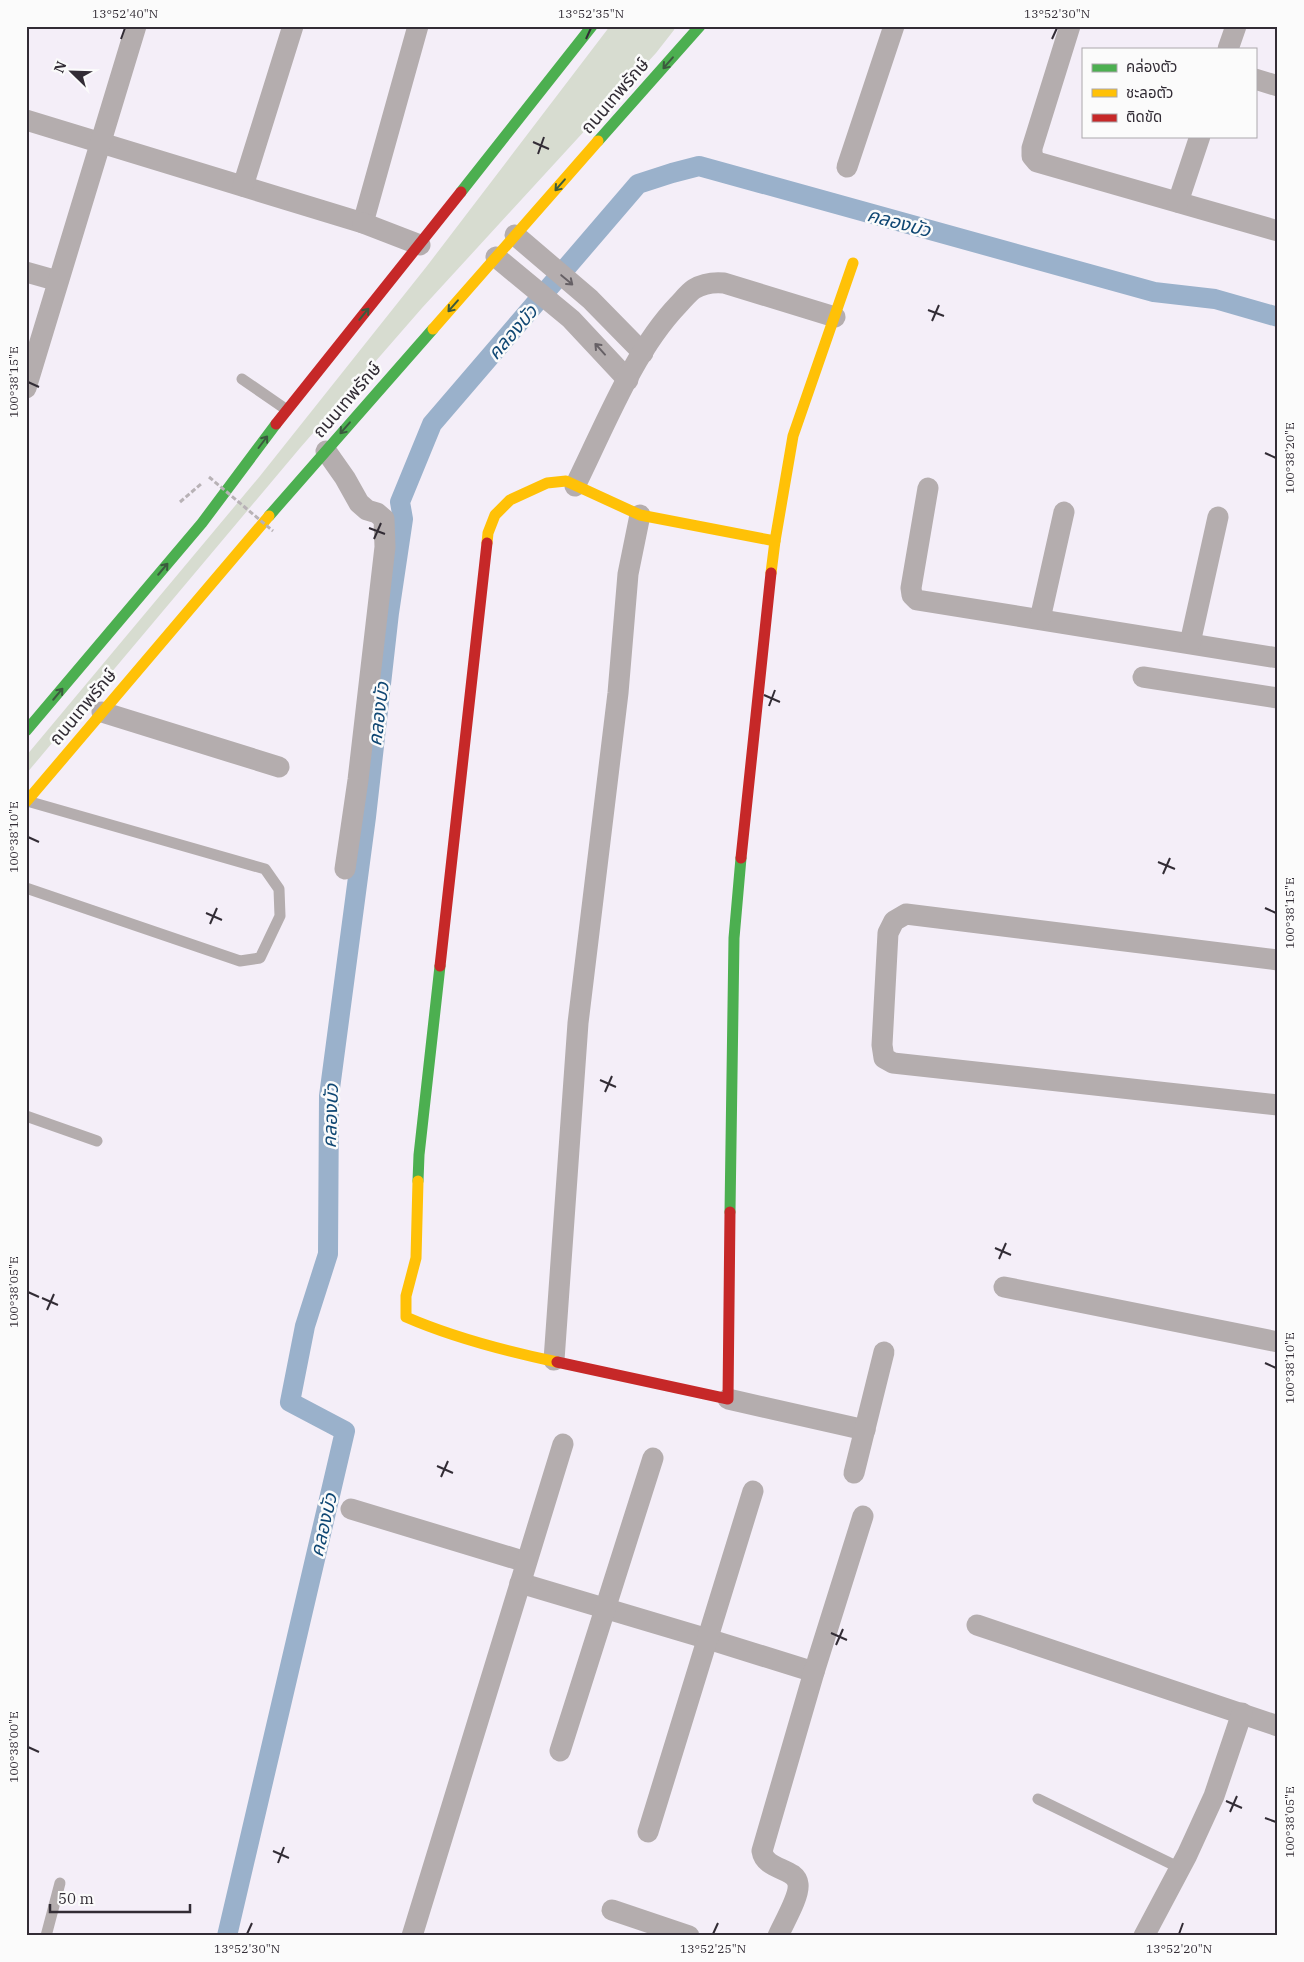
<svg xmlns="http://www.w3.org/2000/svg" width="1304" height="1962" font-family="'IBM Plex Serif','Noto Sans Thai',serif">
	<style>
		.green { fill: #d7dcd0 }
		.lines { fill: none; stroke-linecap: round; stroke-linejoin: round }
		.canal { stroke: #9ab1cb; stroke-width: 20 }
		.path { stroke: #b8b2b6; stroke-width: 3; stroke-dasharray: 5 2.5; stroke-linecap: butt }
		.lane { stroke: #b4adae; stroke-width: 11 }
		.street { stroke: #b4adae; stroke-width: 21 }
		.fast { stroke: #4caf50; stroke-width: 11 }
		.slow { stroke: #ffc107; stroke-width: 11 }
		.jam { stroke: #c62828; stroke-width: 11 }
		.path-bridge { stroke: #b8b2b6; stroke-width: 3; stroke-dasharray: 5 2.5; stroke-linecap: butt }
		.oneway { stroke: #3b5a3e }
		.oneway2 { stroke: #666065 }
		.ticks { fill: none; stroke: #322c35; stroke-width: 2 }
		.labels { text-anchor: middle; stroke-width: 5; stroke-linejoin: round; paint-order: stroke }
		.street-label { font-size: 18px; fill: #322c35; stroke: #fbfbfb }
		.water-label { font-size: 19px; font-style: italic; fill: #0f4773; stroke: #fbfbfb }
		.neatline { fill: none; stroke: #322c35; stroke-width: 2 }
		.ticks-label { font-size: 12px; text-anchor: middle; fill: #322c35 }
	</style>
	<rect width="100%" height="100%" fill="#f4eef8"/>
	<path class="green" d="M610,26H675L674,30L656,53L422,308L300,448L26,774V756L260,476L427,266Z"/>
	<g class="lines">
		<path class="canal" d="M227,1936L345,1431L290,1402L305,1326L328,1254L329,1096L366,817L389,613L403,519L400,502L432,424L638,184L672,173L699,166L1154,292L1215,299L1278,317"/>
		<path class="path" d="M180,502L201,484"/>
		<g class="lane">
			<path d="M242,379L287,410"/>
			<path d="M26,888L240,961L260,958L280,916L279,889L265,869L27,801"/>
			<path d="M26,1116L97,1141"/>
			<path d="M1038,1799L1180,1868"/>
			<path d="M46,1936L60,1883"/>
		</g>
		<g class="street">
			<path d="M1070,26L1032,148V156L1037,162L1278,231"/>
			<path d="M1228,49L1236,26"/>
			<path d="M1255,79L1278,86"/>
			<path d="M26,120L363,223L418,26"/>
			<path d="M847,167L894,26"/>
			<path d="M243,186L293,26"/>
			<path d="M1178,202L1200,136"/>
			<path d="M363,223L420,245"/>
			<path d="M515,235L590,299L643,353"/>
			<path d="M496,257L571,319L628,380"/>
			<path d="M26,272L58,281"/>
			<path d="M26,388L136,26"/>
			<path d="M326,451L345,478L359,503L367,510L377,513L384,519L385,547L358,780L345,869"/>
			<path d="M575,486C604,428 633,352 678,305C683,300 688,293 694,289C704,283 713,282 724,283L835,317"/>
			<path d="M928,488L911,588L912,595L917,600L1278,658"/>
			<path d="M1040,619L1064,512"/>
			<path d="M1190,643L1218,517"/>
			<path d="M1143,677L1278,698"/>
			<path d="M102,712L279,767"/>
			<path d="M1278,960L906,914L894,921L888,933L882,1045L884,1058L893,1063L1278,1105"/>
			<path d="M1004,1287L1278,1342"/>
			<path d="M554,1360L578,1023L618,693L628,574L640,515"/>
			<path d="M728,1399L865,1430"/>
			<path d="M854,1473L884,1352"/>
			<path d="M351,1509L526,1562"/>
			<path d="M520,1583L708,1639L814,1672"/>
			<path d="M977,1625L1278,1726"/>
			<path d="M560,1751L653,1458"/>
			<path d="M648,1832L753,1491"/>
			<path d="M612,1910L689,1936"/>
			<path d="M412,1936L563,1444"/>
			<path d="M778,1936C783,1924 800,1896 798,1884C796,1867 765,1871 762,1851L814,1672L863,1516"/>
			<path d="M1144,1936L1187,1855L1214,1796L1242,1713"/>
		</g>
		<g class="fast">
			<path d="M598,141L700,26"/>
			<path d="M461,192L592,26"/>
			<path d="M269,516L433,329"/>
			<path d="M26,731L202,523L276,424"/>
			<path d="M418,1181L419,1155L440,966"/>
			<path d="M730,1212L734,938L741,858"/>
		</g>
		<g class="slow">
			<path d="M433,329L598,141"/>
			<path d="M487,543L488,533L495,515L510,500L547,483L566,481L640,515L775,541"/>
			<path d="M771,573L775,541L793,436L853,263"/>
			<path d="M26,802L269,516"/>
			<path d="M418,1181L416,1258L406,1296V1317C454,1338 505,1351 557,1362"/>
		</g>
		<g class="jam">
			<path d="M276,424L461,192"/>
			<path d="M741,858L771,573"/>
			<path d="M440,966L487,543"/>
			<path d="M557,1362L728,1399L730,1212"/>
		</g>
		<path class="path-bridge" d="M209,477L273,531"/>
	</g>
	<defs><path id="oneway-shaft" d="M-6 0H5M1.5-3L5.5 0L1.5 3" fill="none" stroke-width="1.6" stroke-linecap="round" stroke-linejoin="round" transform="scale(1.25)"/></defs>
	<g class="oneway">
		<use href="#oneway-shaft" transform="translate(668 63) rotate(131)"/>
		<use href="#oneway-shaft" transform="translate(560 185) rotate(131)"/>
		<use href="#oneway-shaft" transform="translate(453 306) rotate(131)"/>
		<use href="#oneway-shaft" transform="translate(364 314) rotate(-51)"/>
		<use href="#oneway-shaft" transform="translate(345 428) rotate(131)"/>
		<use href="#oneway-shaft" transform="translate(263 442) rotate(-53)"/>
		<use href="#oneway-shaft" transform="translate(163 569) rotate(-50)"/>
		<use href="#oneway-shaft" transform="translate(58 694) rotate(-50)"/>
	</g>
	<g class="oneway2">
		<use href="#oneway-shaft" transform="translate(567 280) rotate(40)"/>
		<use href="#oneway-shaft" transform="translate(600 349) rotate(-132)"/>
	</g>
	<path class="ticks" d="M121,39L125,28M586,39L591,28M1052,39L1057,28M533,142L549,149M538,154L544,137M928,310L944,316M932,321L939,305M28,382L39,387M1265,453L1276,458M369,528L385,534M374,539L381,523M764,695L780,702M769,706L775,690M28,837L39,842M1158,862L1175,869M1163,874L1170,858M1265,908L1276,913M206,913L222,920M210,924L217,908M600,1080L616,1087M605,1092L612,1076M995,1248L1011,1255M999,1259L1006,1243M28,1292L39,1297M42,1298L58,1305M47,1310L54,1294M1265,1363L1276,1368M437,1466L453,1473M441,1477L448,1461M831,1633L847,1640M836,1645L843,1629M28,1747L39,1752M1226,1801L1242,1808M1230,1812L1237,1796M1265,1818L1276,1822M273,1851L289,1858M278,1863L284,1847M247,1934L252,1923M713,1934L718,1923M1179,1934L1183,1923"/>
	<g class="labels">
		<g class="street-label">
			<text transform="translate(615 96) rotate(-49)" y="6">ถนนเทพรักษ์</text>
			<text transform="translate(347 400) rotate(-49)" y="6">ถนนเทพรักษ์</text>
			<text transform="translate(83 707) rotate(-50)" y="6">ถนนเทพรักษ์</text>
		</g>
		<g class="water-label">
			<text transform="translate(899 222) rotate(15)" y="7">คลองบัว</text>
			<text transform="translate(512 332) rotate(-49)" y="7">คลองบัว</text>
			<text transform="translate(378 714) rotate(-83)" y="7">คลองบัว</text>
			<text transform="translate(330 1116) rotate(-88)" y="7">คลองบัว</text>
			<text transform="translate(323 1525) rotate(-77)" y="7">คลองบัว</text>
		</g>
	</g>
	<rect width="1304" height="1962" fill="none" stroke="#fbfbfb" stroke-width="55"/>
	<rect x="1082" y="48" width="175" height="90" fill="#fbfbfb" stroke="#aba8ac"/>
	<rect x="1092" y="64" width="25" height="8" fill="#4caf50" stroke="#aba8ac"/>
	<text x="1126" y="72" font-size="15" fill="#322c35">คล่องตัว</text>
	<rect x="1092" y="89" width="25" height="8" fill="#ffc107" stroke="#aba8ac"/>
	<text x="1126" y="98" font-size="15" fill="#322c35">ชะลอตัว</text>
	<rect x="1092" y="114" width="25" height="8" fill="#c62828" stroke="#aba8ac"/>
	<text x="1126" y="122" font-size="15" fill="#322c35">ติดขัด</text>
	<g transform="translate(72 72) rotate(293)" stroke="#fbfbfb" stroke-width="4" paint-order="stroke">
	<path d="M0-4L9 19L0 12L-9 19Z" fill="#322c35"/>
	<text y="-8" font-size="14" font-weight="bold" text-anchor="middle" fill="#322c35">N</text>
	</g>
	<path d="M50 1904v8h140v-8" fill="none" stroke="#322c35" stroke-width="2.5"/>
	<text x="58" y="1904" font-size="15" fill="#322c35" stroke="#fbfbfb" stroke-width="4" paint-order="stroke">50 m</text>
	<rect x="28" y="28" width="1248" height="1906" class="neatline"/>
	<g class="ticks-label">
		<text x="125" y="18">13°52'40"N</text>
		<text x="591" y="18">13°52'35"N</text>
		<text x="1057" y="18">13°52'30"N</text>
		<text transform="translate(14 382) rotate(-90)" y="4">100°38'15"E</text>
		<text transform="translate(1290 458) rotate(-90)" y="4">100°38'20"E</text>
		<text transform="translate(14 837) rotate(-90)" y="4">100°38'10"E</text>
		<text transform="translate(1290 913) rotate(-90)" y="4">100°38'15"E</text>
		<text transform="translate(14 1292) rotate(-90)" y="4">100°38'05"E</text>
		<text transform="translate(1290 1368) rotate(-90)" y="4">100°38'10"E</text>
		<text transform="translate(14 1747) rotate(-90)" y="4">100°38'00"E</text>
		<text transform="translate(1290 1822) rotate(-90)" y="4">100°38'05"E</text>
		<text x="247" y="1953">13°52'30"N</text>
		<text x="713" y="1953">13°52'25"N</text>
		<text x="1179" y="1953">13°52'20"N</text>
	</g>
</svg>
